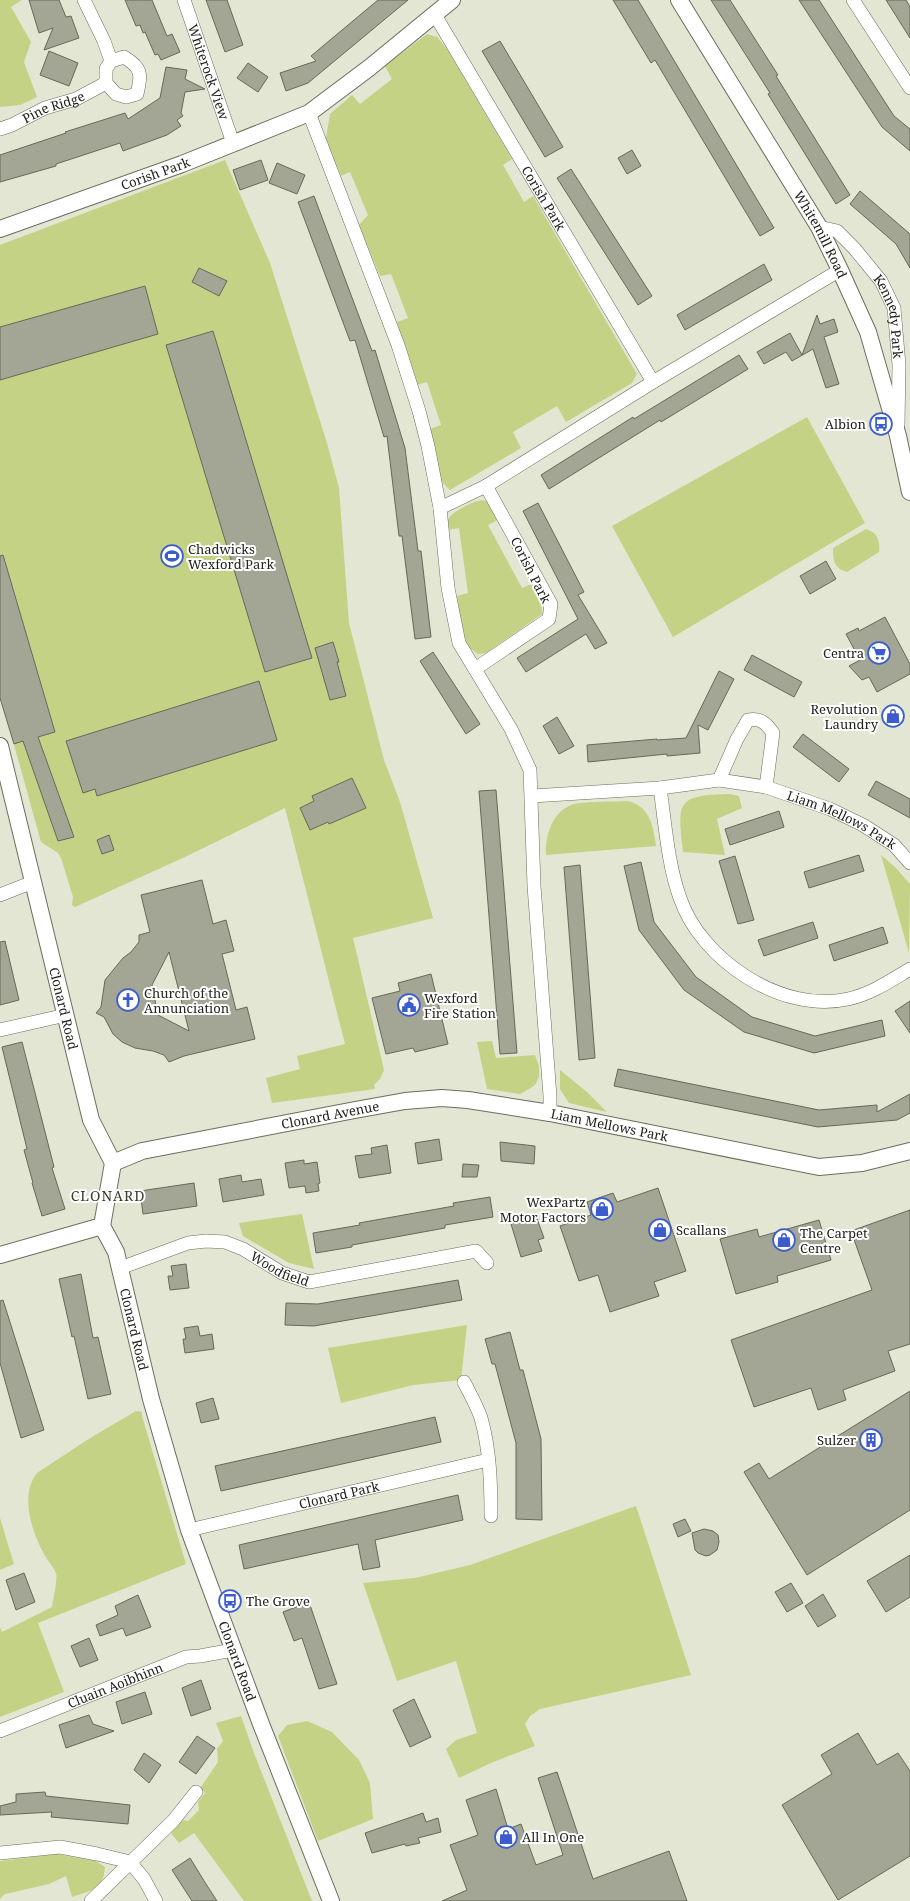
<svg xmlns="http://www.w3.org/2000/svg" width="910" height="1901" font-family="'Noto Serif',serif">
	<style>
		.green { fill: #c4d285 }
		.building { fill: #a3a694; stroke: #666959; fill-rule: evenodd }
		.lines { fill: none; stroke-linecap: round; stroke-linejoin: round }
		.minor-casing { stroke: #6a6e5d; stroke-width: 14 }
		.tertiary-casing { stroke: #6a6e5d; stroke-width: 18 }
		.minor { stroke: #fff; stroke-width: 13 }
		.tertiary { stroke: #fff; stroke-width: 16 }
		.labels { text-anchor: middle; stroke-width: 4; stroke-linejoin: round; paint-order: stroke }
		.street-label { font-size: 13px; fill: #20221b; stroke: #fff }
		.poi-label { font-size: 13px; fill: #20221b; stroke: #fff; text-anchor: start }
		.neighbourhood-label { font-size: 14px; letter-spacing: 1px; fill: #393c2d; stroke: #fff }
	</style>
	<rect width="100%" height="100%" fill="#e2e6d3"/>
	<path class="green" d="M0,0H22L11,7L31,42L24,62L37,97L20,105L0,107Z
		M427,34L437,37L447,49L512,159L503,165L524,202L533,196L637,374L632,383L566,422L557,406L513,432L521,448L450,490L441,481L430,429L441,425L427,382L417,385L397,322L408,318L391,274L380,276L359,225L368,215L350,172L341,176L326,138L330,114L352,95L360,104L392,79L385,66Z
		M225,160L270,263L327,443L339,488L349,623L384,760L400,802L433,918L353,938L384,1070L380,1079L374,1085L375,1089L272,1103L266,1078L300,1069L297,1056L345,1044L285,808L187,856L75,907L72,905L73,897L61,858L58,853L41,842L0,694V245Z
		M807,417L865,523L673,637L612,526Z
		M482,500L489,502L499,519L488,525L522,588L534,583L541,597L542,614L486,653L478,654L468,647L461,623L457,596L468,593L459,528L448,530C448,527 447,523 448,520C450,512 474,501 482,500Z
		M866,529C878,533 880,540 879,552L847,572C834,568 833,561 833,548Z
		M730,794L739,796L742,808L717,819L725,855L683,852C677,801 677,795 730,794Z
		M628,801C650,807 653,825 656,846L546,855C545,835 553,810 574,804C588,801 613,802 628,801Z
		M881,855L896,868L910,884L909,953Z
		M492,1041L496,1058L535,1055L539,1066V1077L535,1085L529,1089L520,1094L487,1089L477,1042Z
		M560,1070L587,1092L607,1112L569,1103L560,1089Z
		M302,1214L314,1269L289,1263L243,1236L239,1223Z
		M467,1325L461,1380L413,1385L341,1403L328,1348Z
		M136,1411L142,1412V1416L186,1564L38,1623L64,1692L0,1717V1627L2,1632L52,1607C53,1600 58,1579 56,1573C53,1566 46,1559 43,1552C31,1530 20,1494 37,1473L87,1440Z
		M636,1506L691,1675L540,1709L530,1716L525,1724L535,1746L493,1762L459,1778L446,1749L456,1740L477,1733L456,1661L397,1681L363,1583L415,1578L470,1565Z
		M0,1518L14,1564L0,1570Z
		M241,1716L254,1753L312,1901H244L194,1833L179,1843L171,1833L183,1820L188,1821L199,1810L198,1802L205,1793L201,1787L218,1762L217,1749L223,1741L216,1723Z
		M307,1721L332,1732L359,1760L370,1783L373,1819L318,1841L278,1736L287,1725Z
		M56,1854L96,1861L105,1867C103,1891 91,1890 72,1897L66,1876L49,1884L5,1894L0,1899V1861Z"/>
	<path class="building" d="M29,0H59L66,17L71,16L79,38L44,50L53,28L39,33Z
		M125,0H152L167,36L172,34L180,52L161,60L158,54L155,55L145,32L143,33L140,25L136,26Z
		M206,0H227L243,45L225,52Z
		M378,0H408L308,83L286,91L280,73L316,61L311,56Z
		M613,0H638L774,228L760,236L655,60L651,63Z
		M711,0H730L778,75L776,76L850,195L836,204L768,94L770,93Z
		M799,0H819L894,116L910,129V151L882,127Z
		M886,0H906L910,7V38Z
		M500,41L563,147L545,157L482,51Z
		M49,51L78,63L69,86L40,75Z
		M248,63L268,77L258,92L237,78Z
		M166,67L187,70L185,79L205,89L185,92L181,113L183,116L177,120L181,126L167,135L123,151L120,143L56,164V166L0,182V155L66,133L65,132L125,113L128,119L160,98Z
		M632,150L641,166L627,174L618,158Z
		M261,160L268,180L240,190L233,170Z
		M277,163L305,175L297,194L269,183Z
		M571,169L652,296L638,305L557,178Z
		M860,191L910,234V268L896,244L850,204Z
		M314,196L372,351L375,350L405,448L418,551H421L431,637L415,639L402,536H399L387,436L384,437L355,340L350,341L298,202Z
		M764,264L772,280L685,330L677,315Z
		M199,268L227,281L219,296L192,282Z
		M145,286L158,334L0,380V327Z
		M817,315L820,324L834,319L838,332L824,337L839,384L826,388L813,349L792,361L786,352L764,364L757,352L790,333L802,355Z
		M213,331L312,658L265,672L166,345Z
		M739,355L748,369L661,422L660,420L549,489L541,475L633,417L634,419Z
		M538,503L584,592L578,595L607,643L595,649L586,634L526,672L517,658L578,619L523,511Z
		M3,555L55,732L38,737L74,837L58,841L23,741L14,744L0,698V556Z
		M826,561L836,579L810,594L800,576Z
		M885,617L910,664V674L877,692L869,677L862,680L849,666L860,660L846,634L858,628L859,631Z
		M333,642L339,662H337L346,696L330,700L315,648Z
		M433,652L480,724L466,734L420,661Z
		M752,655L802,682L794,697L744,670Z
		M719,671L734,679L708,730L698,725L700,753L667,756V754L588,762L587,745L657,739V740L686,738Z
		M259,681L277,740L97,796L95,789L83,793L66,741Z
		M557,717L574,746L559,754L543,726Z
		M803,734L849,769L839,782L793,747Z
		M352,778L366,808L329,824L328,822L310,830L300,808L314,801L312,796Z
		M876,781L910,799V818L868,795Z
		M496,790L517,1053L500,1054L479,791Z
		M779,811L784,827L730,845L725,829Z
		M109,835L114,850L102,854L97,840Z
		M859,855L864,871L809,888L804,872Z
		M735,856L754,920L738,924L719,861Z
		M641,862L654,922L696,977L752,1017L815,1036L882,1020L885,1036L814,1053L744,1032L684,990L639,930L624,866Z
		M580,865L595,1058L579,1060L564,867Z
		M202,880L213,924L226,920L234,951L222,954L236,1010L247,1007L255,1039L184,1056L169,1062L164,1055L153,1051L135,1048L122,1042L113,1034L104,1017L96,1013L101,1007L105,980L123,958L131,952L139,942V935L150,932L141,895ZM169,952L189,1031L158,1015L152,985Z
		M813,922L818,938L764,956L758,940Z
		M883,927L888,943L834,961L829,945Z
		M5,941L19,1000L0,1005V942Z
		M431,974L448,1044L415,1052L413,1048L386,1054L372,998L400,991L398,983Z
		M910,1001V1033L895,1011Z
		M22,1042L54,1167L52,1168L65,1209L42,1216L32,1183H33L24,1150L27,1149L2,1047Z
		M618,1069L819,1110L877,1105V1112L910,1094V1113L897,1120L818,1127L614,1086Z
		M439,1139L442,1160L418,1164L415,1143Z
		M500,1142L535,1146L534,1164L501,1161Z
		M387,1145L391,1173L359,1178L355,1156L372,1154L371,1148Z
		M304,1160V1164L317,1162L320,1183L318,1184L319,1191L306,1193L305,1186L289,1188L285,1163Z
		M463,1164L479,1165L477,1177H462Z
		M241,1175L242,1182L261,1179L264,1195L223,1202L219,1179Z
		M194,1183L197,1206L143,1214L140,1191Z
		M658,1188L686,1271L654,1282L659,1296L610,1312L598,1275L579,1281L560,1226L591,1215L587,1202L613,1193L617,1202Z
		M490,1197L493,1217L445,1225V1228L352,1245V1247L316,1253L313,1233L360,1225L359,1223L454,1206L453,1203Z
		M910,1210V1344L888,1351L895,1371L843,1390L846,1400L818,1410L811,1388L754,1407L731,1340L872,1290L851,1231Z
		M536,1216L544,1238L538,1240L542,1251L521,1257L511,1224Z
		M819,1220L831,1260L777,1276L778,1282L736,1294L720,1239L757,1229L759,1237Z
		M186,1264L189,1288L170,1290L168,1276H173L171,1266Z
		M81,1274L93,1338L98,1337L111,1394L88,1399L74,1336L72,1337L59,1279Z
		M458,1280L462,1300L314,1326L285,1325L286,1303L318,1304Z
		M3,1300L44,1430L21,1438L0,1363V1301Z
		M198,1326L200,1336L212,1334L214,1349L185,1353L183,1339H186L184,1328Z
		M510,1332L520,1370H523L541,1439L542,1520L516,1519V1443L495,1364H492L485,1339Z
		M910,1391V1510L807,1575L744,1472L759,1463L769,1479Z
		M213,1398L219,1419L201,1423L196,1403Z
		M435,1417L441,1442L221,1491L215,1466Z
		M458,1495L463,1520L375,1540L380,1567L363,1570L358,1544L244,1569L239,1545Z
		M685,1519L691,1531L678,1537L673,1524Z
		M704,1529L713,1531L718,1535L719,1542L717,1550L710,1555L706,1556L698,1553L695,1550L692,1533Z
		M910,1555V1597L886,1612L867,1581Z
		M24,1573L35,1602L16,1610L6,1580Z
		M791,1583L803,1603L787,1612L775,1592Z
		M823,1594L836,1616L818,1627L805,1606Z
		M138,1595L151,1627L126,1636L123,1628L100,1636L96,1625L118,1615L115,1606Z
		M309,1602L337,1684L319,1689L302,1638L294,1641L283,1612Z
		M89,1638L98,1660L80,1667L71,1646Z
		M201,1680L211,1709L191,1716L182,1688Z
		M145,1692L152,1714L122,1724L116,1702Z
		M414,1699L431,1737L410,1747L393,1710Z
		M89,1715L93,1724L114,1731L66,1748L59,1725Z
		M858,1733L877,1765L898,1753L910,1771V1856L838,1900L782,1805L832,1774L821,1755Z
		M197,1736L215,1748L196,1774L179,1762Z
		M144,1753L161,1765L149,1783L134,1770Z
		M557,1772L593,1879L669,1851L687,1901H442L467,1890L450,1845L478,1835L466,1800L496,1789L508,1829L521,1824L536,1865L563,1855L538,1778Z
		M45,1792L46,1796L130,1805L128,1824L51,1817L52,1812L0,1815V1806L16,1802V1794Z
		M423,1813L426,1822L438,1818L441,1832L418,1838L420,1843L406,1846L405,1844L372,1853L365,1833Z
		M190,1858L206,1884L217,1901H192L172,1870Z"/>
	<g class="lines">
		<g class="minor-casing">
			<g id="minor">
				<path d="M84,0L104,41L111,61"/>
				<path id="s1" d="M184,0L233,143"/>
				<path d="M853,0L910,88"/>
				<path id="s2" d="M435,15L653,382"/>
				<path d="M124,57C142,68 142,74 137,94L126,97L116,94L106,83V69L111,61Z"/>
				<path d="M309,113L398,345L419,411L428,446L440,508L448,588L459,643L511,729L530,770L534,886L550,1096V1113"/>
				<path id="s3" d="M0,129L12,125L45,108L76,99L106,83"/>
				<path id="s4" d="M819,227L837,231L854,248L881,281L894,308L899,365L898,425"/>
				<path d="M440,508L486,486L653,382L840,270"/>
				<path d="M475,669L549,619L551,604L486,486"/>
				<path d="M719,780L737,739L748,720C761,718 766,723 773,733L766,787"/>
				<path d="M660,788C665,823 668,865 680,898C701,960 782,1014 848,999C871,994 890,981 910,969"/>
				<path id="s5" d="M532,796L660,788L719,780L766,787L830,809L863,825L894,845L910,863"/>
				<path d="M0,895L33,882"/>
				<path d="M0,1030L66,1015"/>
				<path id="s6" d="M120,1268L188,1243L206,1241L225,1242L243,1249L282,1273L309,1282L476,1251L487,1263"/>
				<path d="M464,1382C470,1394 477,1406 481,1418C490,1450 491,1484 491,1516"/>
				<path id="s7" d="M189,1530L488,1460"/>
				<path id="s8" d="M0,1731L186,1657L200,1656L233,1650"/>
				<path d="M0,1853L60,1847L97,1854L130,1862L144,1879L156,1901"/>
				<path d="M91,1901L173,1821L196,1792"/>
			</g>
		</g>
		<g class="tertiary-casing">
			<g id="tertiary">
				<path id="s9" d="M679,0L819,227L840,270L868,332L898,436L910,492"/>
				<path id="s10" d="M0,229L182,164L309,113L369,68L452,0"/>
				<path id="s11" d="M0,746L91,1120L113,1163L102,1226L116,1252L151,1399L189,1530L261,1724L331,1901"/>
				<path id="s12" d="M113,1163L142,1151L355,1110L405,1101L442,1098L468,1100L550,1113L819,1167L862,1163L910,1151"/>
				<path d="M0,1255L102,1226"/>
			</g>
		</g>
		<use href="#minor" class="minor"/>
		<use href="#tertiary" class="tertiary"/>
	</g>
	<defs>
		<g id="bus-ring" transform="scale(1.15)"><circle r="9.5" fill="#fff" stroke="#3a5cce" stroke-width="1.5"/><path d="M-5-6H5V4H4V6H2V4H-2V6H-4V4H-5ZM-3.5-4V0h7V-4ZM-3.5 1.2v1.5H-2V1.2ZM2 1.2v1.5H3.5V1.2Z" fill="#3a5cce"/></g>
		<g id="stadium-ring" transform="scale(1.15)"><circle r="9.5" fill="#fff" stroke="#3a5cce" stroke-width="1.5"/><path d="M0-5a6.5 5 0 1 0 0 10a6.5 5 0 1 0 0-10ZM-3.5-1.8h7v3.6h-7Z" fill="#3a5cce"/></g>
		<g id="supermarket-ring" transform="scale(1.15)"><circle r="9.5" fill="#fff" stroke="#3a5cce" stroke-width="1.5"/><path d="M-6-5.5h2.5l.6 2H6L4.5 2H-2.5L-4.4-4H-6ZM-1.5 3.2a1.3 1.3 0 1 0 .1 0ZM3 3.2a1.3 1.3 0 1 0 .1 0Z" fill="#3a5cce"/></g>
		<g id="shop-ring" transform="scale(1.15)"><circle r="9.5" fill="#fff" stroke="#3a5cce" stroke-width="1.5"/><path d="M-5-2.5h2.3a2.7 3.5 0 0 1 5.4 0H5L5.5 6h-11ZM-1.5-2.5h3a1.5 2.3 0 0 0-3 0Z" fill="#3a5cce"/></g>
		<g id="church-ring" transform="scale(1.15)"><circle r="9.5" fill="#fff" stroke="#3a5cce" stroke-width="1.5"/><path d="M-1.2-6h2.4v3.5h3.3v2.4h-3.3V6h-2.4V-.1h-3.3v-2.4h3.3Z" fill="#3a5cce"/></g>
		<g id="civic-ring" transform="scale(1.15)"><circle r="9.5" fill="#fff" stroke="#3a5cce" stroke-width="1.5"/><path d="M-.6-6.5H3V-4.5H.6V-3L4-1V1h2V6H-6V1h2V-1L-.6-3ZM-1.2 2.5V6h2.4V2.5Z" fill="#3a5cce"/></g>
		<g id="building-ring" transform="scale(1.15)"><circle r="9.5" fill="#fff" stroke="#3a5cce" stroke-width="1.5"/><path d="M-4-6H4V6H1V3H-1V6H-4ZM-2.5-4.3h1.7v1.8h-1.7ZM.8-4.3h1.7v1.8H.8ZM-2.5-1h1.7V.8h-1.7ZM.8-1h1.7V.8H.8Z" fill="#3a5cce"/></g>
	</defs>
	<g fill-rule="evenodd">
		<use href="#bus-ring" x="881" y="424"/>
		<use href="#stadium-ring" x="172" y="556"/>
		<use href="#supermarket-ring" x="879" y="653"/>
		<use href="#shop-ring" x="893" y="716"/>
		<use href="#church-ring" x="128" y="1000"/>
		<use href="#civic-ring" x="409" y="1005"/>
		<use href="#shop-ring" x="602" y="1209"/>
		<use href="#shop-ring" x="660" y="1230"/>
		<use href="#shop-ring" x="784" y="1240"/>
		<use href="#building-ring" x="871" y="1440"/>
		<use href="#bus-ring" x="230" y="1601"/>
		<use href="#shop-ring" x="506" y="1837"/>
	</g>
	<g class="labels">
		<g class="street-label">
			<text dy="5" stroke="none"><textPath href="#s1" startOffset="76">Whiterock View</textPath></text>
			<text dy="5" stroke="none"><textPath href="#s3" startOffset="58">Pine Ridge</textPath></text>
			<text dy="5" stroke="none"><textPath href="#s10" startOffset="165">Corish Park</textPath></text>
			<text dy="5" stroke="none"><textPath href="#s2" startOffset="213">Corish Park</textPath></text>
			<text dy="5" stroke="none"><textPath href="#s9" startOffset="274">Whitemill Road</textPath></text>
			<text dy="5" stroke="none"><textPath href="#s4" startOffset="122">Kennedy Park</textPath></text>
			<text transform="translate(531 570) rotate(63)" y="5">Corish Park</text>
			<text dy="5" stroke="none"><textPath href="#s5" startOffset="318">Liam Mellows Park</textPath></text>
			<text dy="5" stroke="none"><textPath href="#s11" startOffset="270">Clonard Road</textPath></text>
			<text dy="5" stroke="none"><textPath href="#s12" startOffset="223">Clonard Avenue</textPath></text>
			<text dy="5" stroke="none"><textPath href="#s12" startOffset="506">Liam Mellows Park</textPath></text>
			<text dy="5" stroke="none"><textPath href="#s6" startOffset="171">Woodfield</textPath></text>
			<text dy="5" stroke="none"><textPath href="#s11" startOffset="606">Clonard Road</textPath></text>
			<text dy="5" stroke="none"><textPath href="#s7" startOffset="154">Clonard Park</textPath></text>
			<text dy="5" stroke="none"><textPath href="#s11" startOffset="954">Clonard Road</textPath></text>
			<text dy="5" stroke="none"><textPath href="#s8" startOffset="124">Cluain Aoibhinn</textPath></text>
		</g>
		<g class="poi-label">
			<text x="866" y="429" text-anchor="end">Albion</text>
			<text x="188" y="554">Chadwicks<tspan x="188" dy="15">Wexford Park</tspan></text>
			<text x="864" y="658" text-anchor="end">Centra</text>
			<text x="878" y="714" text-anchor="end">Revolution<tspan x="878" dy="15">Laundry</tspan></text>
			<text x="144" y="998">Church of the<tspan x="144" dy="15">Annunciation</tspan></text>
			<text x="424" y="1003">Wexford<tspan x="424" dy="15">Fire Station</tspan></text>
			<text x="586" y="1207" text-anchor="end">WexPartz<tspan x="586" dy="15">Motor Factors</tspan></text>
			<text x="676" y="1235">Scallans</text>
			<text x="800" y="1238">The Carpet<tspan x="800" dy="15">Centre</tspan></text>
			<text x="856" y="1445" text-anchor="end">Sulzer</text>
			<text x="246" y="1606">The Grove</text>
			<text x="522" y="1842">All In One</text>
		</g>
		<g class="neighbourhood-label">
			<text x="108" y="1201">CLONARD</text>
		</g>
	</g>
</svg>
